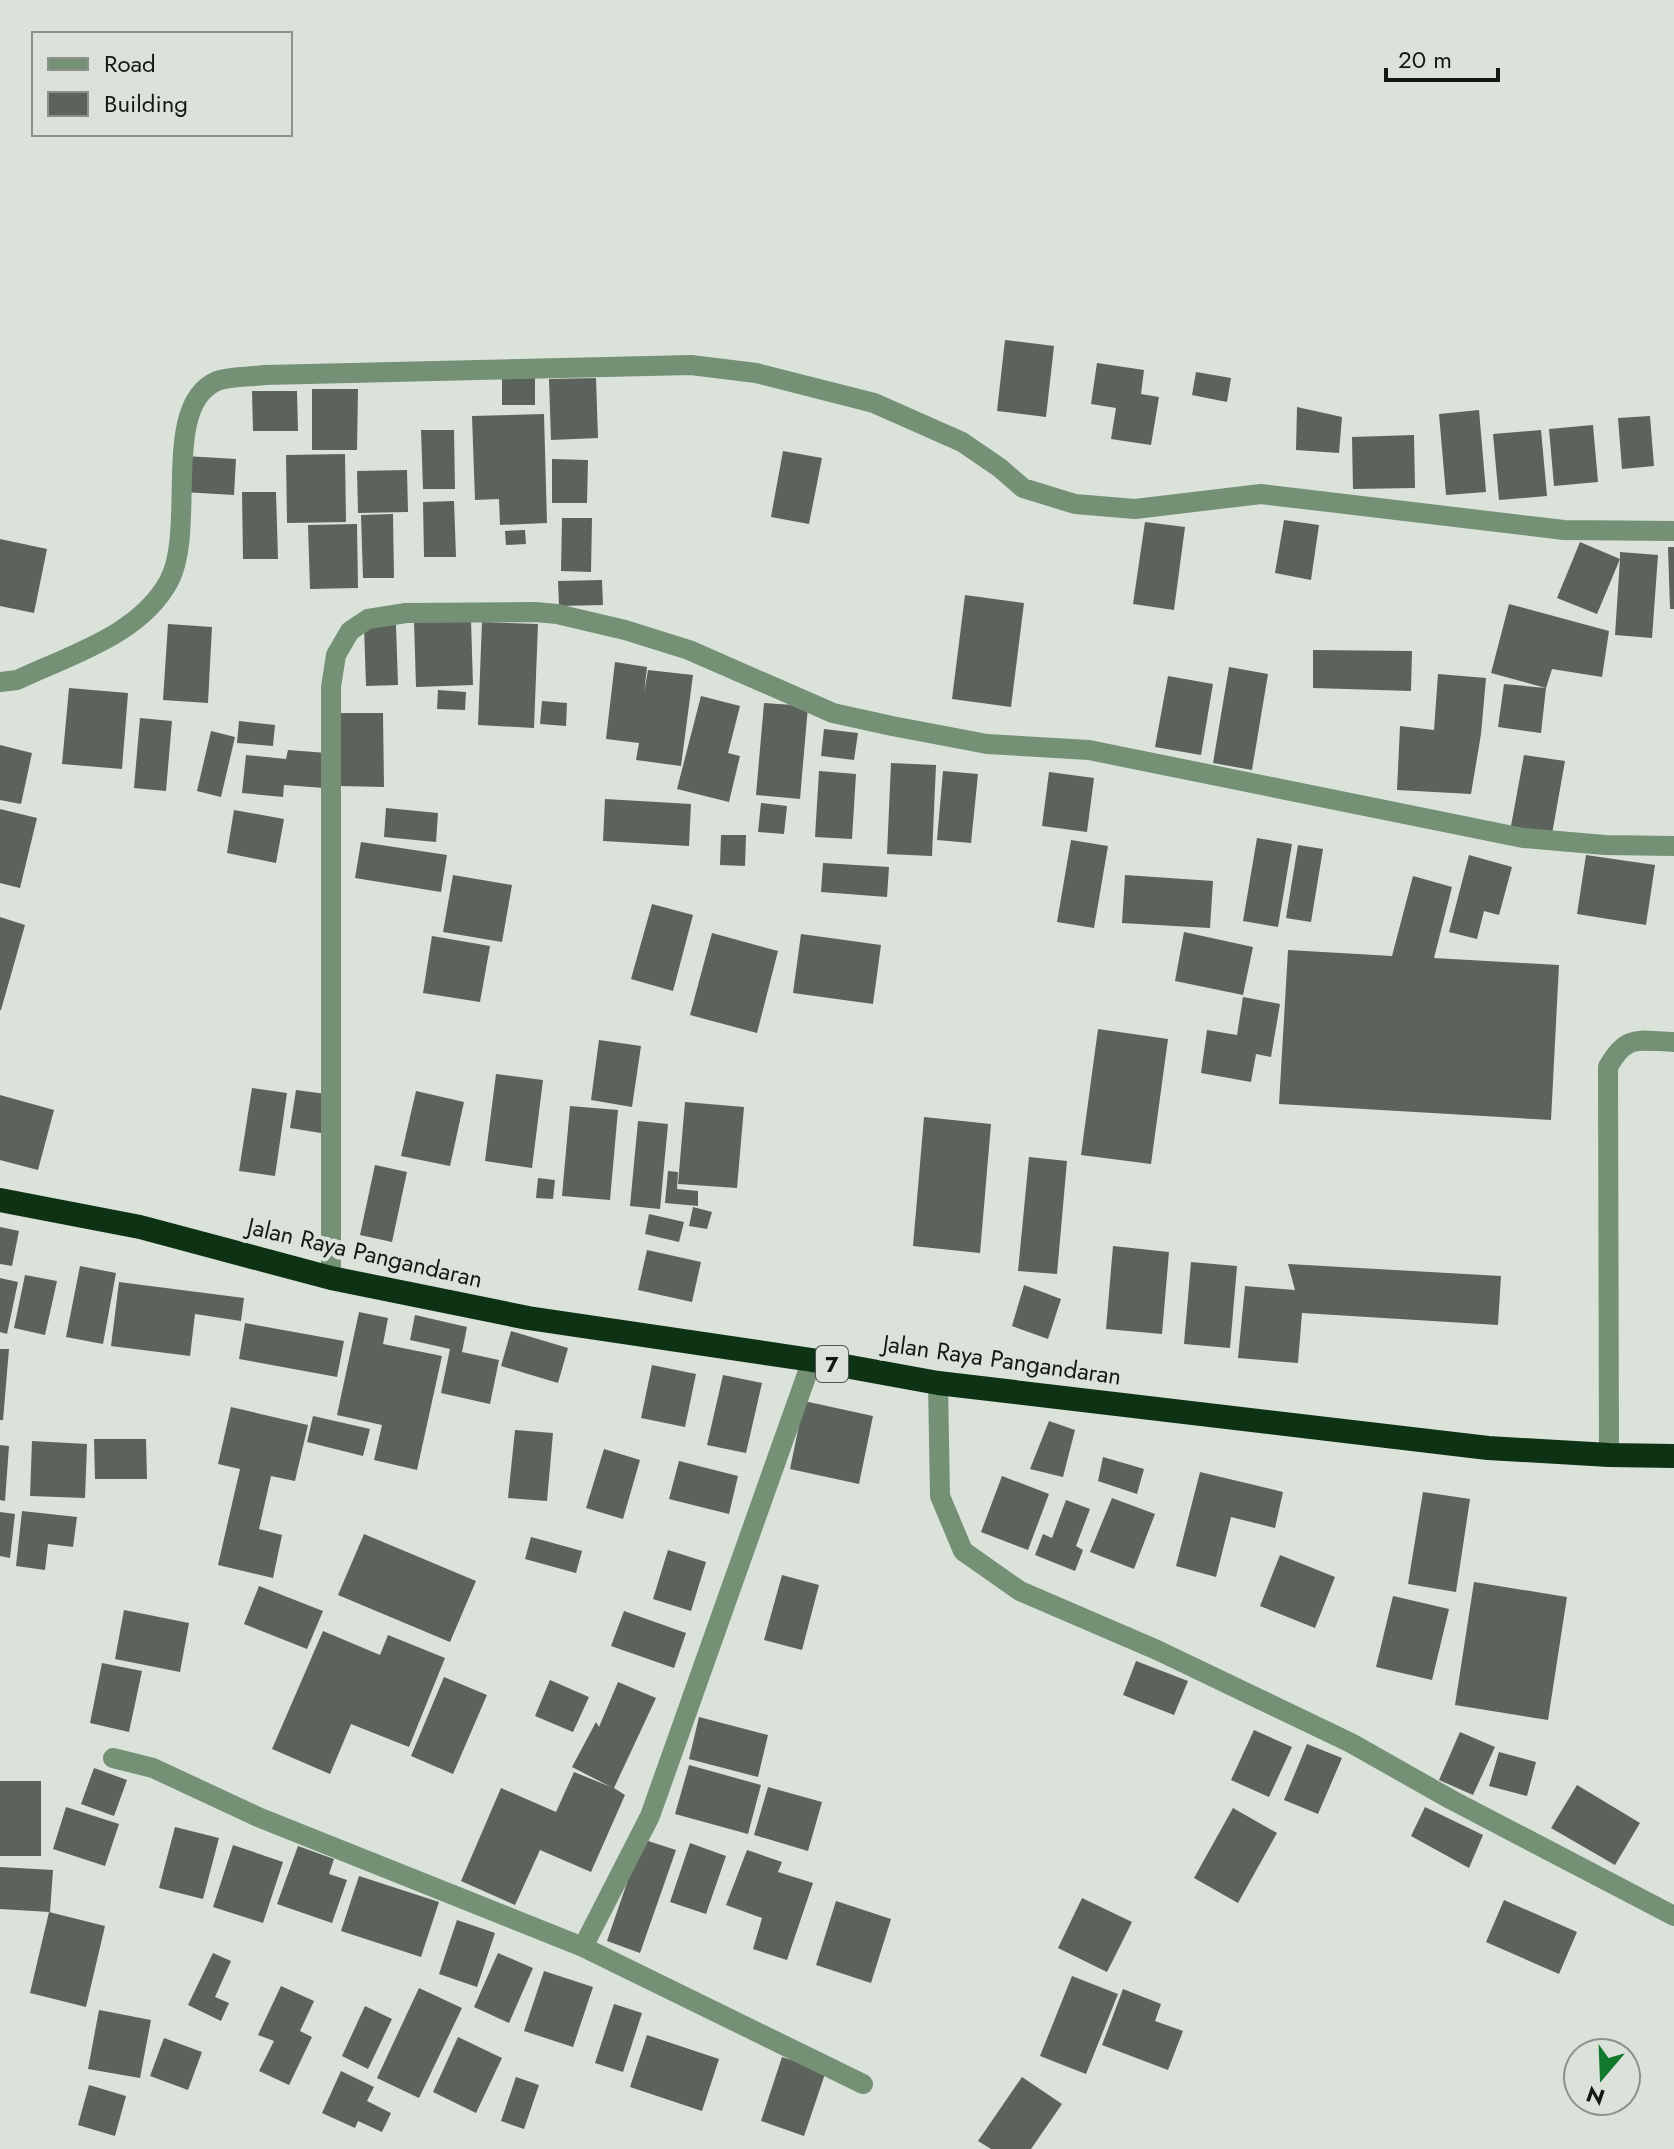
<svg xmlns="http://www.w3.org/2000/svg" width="1674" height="2149" font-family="Jost,sans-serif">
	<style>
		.building { fill: #5c635c }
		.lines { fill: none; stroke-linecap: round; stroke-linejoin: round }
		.minor { stroke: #749176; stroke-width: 20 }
		.highway { stroke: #0d3314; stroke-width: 24 }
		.labels { text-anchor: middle; stroke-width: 8; stroke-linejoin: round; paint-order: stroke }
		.shield { fill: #dae2da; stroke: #515551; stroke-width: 2 }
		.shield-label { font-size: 22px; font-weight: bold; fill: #161816 }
		.street-label { font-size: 24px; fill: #161816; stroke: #dae2da }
	</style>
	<rect width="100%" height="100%" fill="#dae2da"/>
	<path class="building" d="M1005,340L1054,346L1046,417L997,411Z
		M1097,363L1144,370L1141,394L1159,397L1151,445L1111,439L1116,408L1091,404Z
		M1196,372L1231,378L1227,402L1192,395Z
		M502,377L535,378V405H502Z
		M596,378L598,438L551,440L549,379Z
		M312,389H358L357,450H312Z
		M252,391H297L298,431H253Z
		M1297,407L1342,417L1339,453L1296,450Z
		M1479,410L1486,492L1446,495L1439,414Z
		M544,414L547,523L500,525L499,499L475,500L472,416Z
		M1650,416L1654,466L1622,469L1618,418Z
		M1593,425L1598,482L1554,486L1549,429Z
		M421,430H454L455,489H423Z
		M1541,430L1547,496L1499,500L1493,434Z
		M1414,435L1415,488L1353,489L1352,437Z
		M783,451L822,458L809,524L771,517Z
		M345,454L346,522L287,523L286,455Z
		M185,456L236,459L234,495L183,492Z
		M552,459L588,460L587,503H552Z
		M407,470L408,512L358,513L357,471Z
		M242,492H276L278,559H243Z
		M454,501L456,557H424L423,502Z
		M393,514L394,578H363L361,515Z
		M562,518H592L591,572L561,571Z
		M1284,520L1319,525L1311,580L1275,573Z
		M1145,522L1185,527L1174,610L1133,604Z
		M357,524L358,588L310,589L308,525Z
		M525,530L526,544L506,545L505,531Z
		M0,539L47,549L34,613L0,606Z
		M1580,542L1620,559V552L1658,555L1652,638L1615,635L1620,559L1597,614L1557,598Z
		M1668,547H1674V609H1670Z
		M602,580L603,605L559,606L558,581Z
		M965,595L1024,603L1011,707L952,699Z
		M1509,604L1609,631L1602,677L1552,669L1546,688L1491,673Z
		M471,620L473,685L416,687L414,621Z
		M482,622L538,624L534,728L478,725Z
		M168,624L212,627L208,703L163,700Z
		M396,625L398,685L366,686L364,626Z
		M1313,650L1412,651L1411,691L1313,688Z
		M615,662L647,667L644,693L648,670L693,675L681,766L636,760L639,743L606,739Z
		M1229,667L1268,674L1252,770L1213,763Z
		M1438,674L1486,678L1481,734L1471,794L1397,790L1400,726L1434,730Z
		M1168,676L1213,684L1201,755L1155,747Z
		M1504,684L1546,688L1541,733L1498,727Z
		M69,688L128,693L122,769L62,764Z
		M438,690L466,692L465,710L437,709Z
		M701,696L740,706L728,753L740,756L729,802L677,789Z
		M542,701L567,703L566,726L540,724Z
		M764,703L808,706L800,799L756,795Z
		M341,713H383L384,787L340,786Z
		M140,718L172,721L166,791L134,788Z
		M239,721L275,725L273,746L237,743Z
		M824,729L858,733L854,760L821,756Z
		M211,731L235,737L221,797L197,791Z
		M0,745L32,753L21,804L0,800Z
		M288,750L327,753L324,788L284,785L283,797L242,793L246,755L286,759Z
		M1524,755L1565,761L1552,834L1511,826Z
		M891,763L936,765L932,856L887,854Z
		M819,771L856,774L852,839L815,837Z
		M943,771L978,774L971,843L937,840Z
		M1049,772L1094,778L1087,832L1042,826Z
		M605,799L691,804L689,846L603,841Z
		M761,803L787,806L784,834L758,832Z
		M386,808L438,813L436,842L384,837Z
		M0,809L37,818L20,888L0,883Z
		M234,810L284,819L276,863L227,853Z
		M721,835H746L745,866L720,865Z
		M1257,838L1292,844L1278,927L1243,921Z
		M1071,840L1108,846L1094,928L1057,922Z
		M361,842L447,855L441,892L355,878Z
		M1298,845L1323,849L1311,922L1286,918Z
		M1469,855L1512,867L1499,915L1484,911L1477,939L1449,932Z
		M1586,855L1655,865L1646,925L1577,914Z
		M823,863L889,867L887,897L821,892Z
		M453,875L512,885L502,942L443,932Z
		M1125,875L1213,881L1210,928L1122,923Z
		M1413,876L1452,887L1434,958L1559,965L1551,1120L1279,1104L1288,950L1392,956Z
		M652,904L693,915L673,991L631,979Z
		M0,917L25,925L1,1010H0Z
		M1184,932L1253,947L1243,995L1175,981Z
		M712,933L778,951L757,1033L690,1015Z
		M801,934L881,945L873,1004L793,993Z
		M432,936L490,946L480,1002L423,993Z
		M1243,997L1280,1004L1271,1057L1256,1054L1251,1082L1201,1073L1207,1030L1237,1035Z
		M1098,1029L1168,1039L1151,1164L1081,1155Z
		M599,1040L641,1046L632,1107L591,1100Z
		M496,1074L543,1080L532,1168L485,1161Z
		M252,1088L287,1093L275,1176L239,1171Z
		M296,1090L326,1094L321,1133L290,1128Z
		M416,1091L464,1102L450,1166L401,1156Z
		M0,1095L54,1110L38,1170L0,1160Z
		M685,1102L744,1107L737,1188L678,1184Z
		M570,1106L618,1110L610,1200L562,1196Z
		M924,1117L991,1124L980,1253L913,1246Z
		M638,1121L668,1124L660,1209L630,1206Z
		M1029,1157L1067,1161L1057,1274L1018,1271Z
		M375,1165L407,1172L392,1242L360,1235Z
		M668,1171L678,1172L677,1189L698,1191V1206L665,1203Z
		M538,1178L555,1180L553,1199L536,1198Z
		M693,1207L712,1212L707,1229L689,1226Z
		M649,1214L684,1222L679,1242L645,1234Z
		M0,1227L19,1231L12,1266L0,1264Z
		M1113,1246L1169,1252L1162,1334L1106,1329Z
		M647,1250L701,1262L692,1302L638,1290Z
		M1191,1262L1237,1266L1230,1348L1184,1344Z
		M1288,1264L1501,1276L1498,1325L1302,1313L1298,1363L1238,1358L1245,1286L1295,1290Z
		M80,1266L116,1273L103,1344L66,1337Z
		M25,1275L57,1281L45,1335L14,1328Z
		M0,1278L18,1282L7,1334L0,1332Z
		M119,1282L244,1298L241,1321L195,1314L190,1356L111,1346Z
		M1024,1285L1061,1299L1048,1339L1012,1326Z
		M359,1312L388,1318L383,1344L442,1356L417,1470L374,1460L382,1425L337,1415Z
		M415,1315L467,1327L462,1352L499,1360L490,1404L441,1393L450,1349L410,1340Z
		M245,1323L344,1341L337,1377L239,1359Z
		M511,1331L568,1348L558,1383L501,1366Z
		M0,1349H9L3,1420H0Z
		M652,1365L696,1374L685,1427L641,1418Z
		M723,1375L762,1383L746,1453L707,1445Z
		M804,1401L873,1416L859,1484L790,1469Z
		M231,1407L308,1425L295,1481L271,1476L259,1529L282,1535L273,1578L218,1565L240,1469L218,1464Z
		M313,1416L370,1429L363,1456L307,1442Z
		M1049,1421L1075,1430L1063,1477L1030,1469Z
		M515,1430L553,1433L547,1501L508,1498Z
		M94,1439H146L147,1479H95Z
		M32,1441L87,1444L85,1498L30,1496Z
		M0,1445L9,1446L5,1501L0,1500Z
		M604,1449L640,1460L623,1519L586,1508Z
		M1103,1457L1144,1469L1137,1494L1098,1481Z
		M679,1461L738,1476L729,1514L669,1499Z
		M1200,1472L1283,1492L1275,1528L1231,1517L1216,1577L1176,1566Z
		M1002,1476L1049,1494L1028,1550L981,1532Z
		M1423,1492L1470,1499L1456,1592L1408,1584Z
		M1112,1498L1155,1514L1134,1569L1090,1552Z
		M1066,1500L1090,1509L1076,1546L1083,1550L1075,1571L1035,1555L1043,1534L1052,1538Z
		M22,1511L77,1517L73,1547L48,1544L45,1570L16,1566Z
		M0,1512L15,1514L10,1558L0,1556Z
		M364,1534L476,1581L450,1642L338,1595Z
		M531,1537L582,1551L576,1573L525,1559Z
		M668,1550L706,1562L691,1611L653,1599Z
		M1280,1555L1335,1577L1315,1628L1260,1606Z
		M782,1575L819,1585L802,1650L764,1640Z
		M1474,1582L1567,1597L1548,1720L1455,1705Z
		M259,1586L323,1611L307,1649L244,1624Z
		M1393,1596L1449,1609L1432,1680L1376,1667Z
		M124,1610L189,1623L180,1672L115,1659Z
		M624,1611L686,1633L674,1668L611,1646Z
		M323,1631L380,1655L388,1635L445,1658L409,1747L351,1724L330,1774L272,1749Z
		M1136,1661L1188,1681L1174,1715L1123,1695Z
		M102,1663L142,1671L129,1732L90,1723Z
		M444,1677L487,1695L453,1774L411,1756Z
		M550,1680L589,1697L573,1732L535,1716Z
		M618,1682L656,1698L614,1788L625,1795L591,1872L540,1850L515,1905L461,1881L501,1788L556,1812L574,1772L611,1787L572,1767L596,1722L599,1727Z
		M699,1717L768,1735L758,1777L689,1759Z
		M1254,1730L1292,1747L1269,1797L1231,1780Z
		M1460,1732L1495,1747L1473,1795L1439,1780Z
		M1307,1744L1342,1758L1318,1814L1284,1800Z
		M1499,1752L1536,1762L1527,1796L1489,1786Z
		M689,1765L761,1785L748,1834L675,1814Z
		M94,1768L127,1780L114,1816L81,1804Z
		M0,1781H41V1856H0Z
		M1577,1785L1640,1823L1615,1865L1551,1828Z
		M768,1787L822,1802L808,1851L754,1835Z
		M66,1807L119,1824L105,1866L53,1849Z
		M1425,1807L1483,1835L1469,1868L1411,1836Z
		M1233,1808L1277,1833L1238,1903L1194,1878Z
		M175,1827L219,1838L203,1899L159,1888Z
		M642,1839L676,1850L640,1953L607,1941Z
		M690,1843L726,1856L706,1914L670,1902Z
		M233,1845L283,1862L263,1923L213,1907Z
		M298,1846L334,1859L329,1874L347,1880L332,1923L277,1904Z
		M747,1850L782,1862L778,1872L813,1883L787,1960L753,1949L762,1918L726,1905Z
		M0,1867L53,1870L50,1912L0,1909Z
		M359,1876L439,1902L421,1957L341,1931Z
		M1082,1898L1132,1922L1107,1972L1058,1948Z
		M1504,1900L1577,1932L1559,1974L1486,1942Z
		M836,1901L891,1919L871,1983L816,1965Z
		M49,1912L105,1926L86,2007L30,1993Z
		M457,1920L495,1933L477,1987L439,1974Z
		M213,1953L231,1961L215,1997L229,2003L221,2021L188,2005Z
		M498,1953L533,1968L509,2023L474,2007Z
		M544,1971L593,1987L573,2047L524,2031Z
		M1072,1976L1118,1994L1086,2074L1040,2056Z
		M281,1986L314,2001L300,2031L312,2037L289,2085L259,2071L274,2041L258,2035Z
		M419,1988L462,2008L419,2098L377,2078Z
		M1123,1989L1161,2004L1155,2021L1183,2031L1168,2070L1102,2045Z
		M614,2004L642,2013L623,2072L595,2063Z
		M365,2006L392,2019L368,2069L342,2056Z
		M99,2010L151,2020L140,2078L88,2069Z
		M647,2035L719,2059L702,2111L630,2087Z
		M458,2037L502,2058L476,2113L433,2092Z
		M164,2038L202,2052L188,2090L150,2076Z
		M782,2057L826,2071L804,2136L761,2121Z
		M341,2071L374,2087L367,2101L391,2113L382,2132L358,2121L355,2128L322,2113Z
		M516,2077L539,2085L524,2129L501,2121Z
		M1022,2077L1062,2104L1031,2149H991L978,2141Z
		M89,2085L126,2096L115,2136L78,2125Z"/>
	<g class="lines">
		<path class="minor" d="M0,682L17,680C70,655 140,635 169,581C197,529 160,405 217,381C230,376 251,377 265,375L691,365L756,373L874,403L962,442L1000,468L1023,488L1075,504L1135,509L1261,494L1564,530L1674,531
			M331,1278V687L336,655L350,631L368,619L406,613L535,612L557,614L625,630L689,650L833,713L892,726L987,744L1089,750L1523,838L1605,845L1674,846
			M938,1383L940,1496L963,1551L1020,1591L1157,1650L1351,1743L1450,1799L1674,1916
			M1609,1455L1608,1067C1627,1033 1640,1041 1674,1042
			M113,1758L153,1768L258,1817L583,1947L863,2084
			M583,1947L650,1816L812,1360"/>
		<path class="highway" d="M0,1200L140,1227L331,1278L528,1318L812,1360L938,1383L1488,1448L1609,1455L1674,1456"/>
	</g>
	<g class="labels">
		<rect class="shield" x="816" y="1346" width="32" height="36" rx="6"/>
		<g class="shield-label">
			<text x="832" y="1372">7</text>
		</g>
		<g class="street-label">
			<text transform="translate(365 1253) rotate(13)" y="8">Jalan Raya Pangandaran</text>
			<text transform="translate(1002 1360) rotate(8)" y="8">Jalan Raya Pangandaran</text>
		</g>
	</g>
	<rect x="32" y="32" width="260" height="104" fill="#dae2da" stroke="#8c918c" stroke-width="2"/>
	<rect x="48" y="58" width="40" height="12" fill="#749176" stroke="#8c918c" stroke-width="2"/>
	<text x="104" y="72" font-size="24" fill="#161816">Road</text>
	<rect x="48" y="92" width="40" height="24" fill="#5c635c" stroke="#8c918c" stroke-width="2"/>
	<text x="104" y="112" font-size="24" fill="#161816">Building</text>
	<g transform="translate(1602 2077) rotate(199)"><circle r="38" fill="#dae2da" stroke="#8c918c" stroke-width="2"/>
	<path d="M0-6L14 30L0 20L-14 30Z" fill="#11792c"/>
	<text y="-12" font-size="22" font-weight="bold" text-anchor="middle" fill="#161816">N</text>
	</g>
	<path d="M1386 68v12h112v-12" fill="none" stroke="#161816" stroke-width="4"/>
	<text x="1398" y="68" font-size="24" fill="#161816" stroke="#dae2da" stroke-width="6" paint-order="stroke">20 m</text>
</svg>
